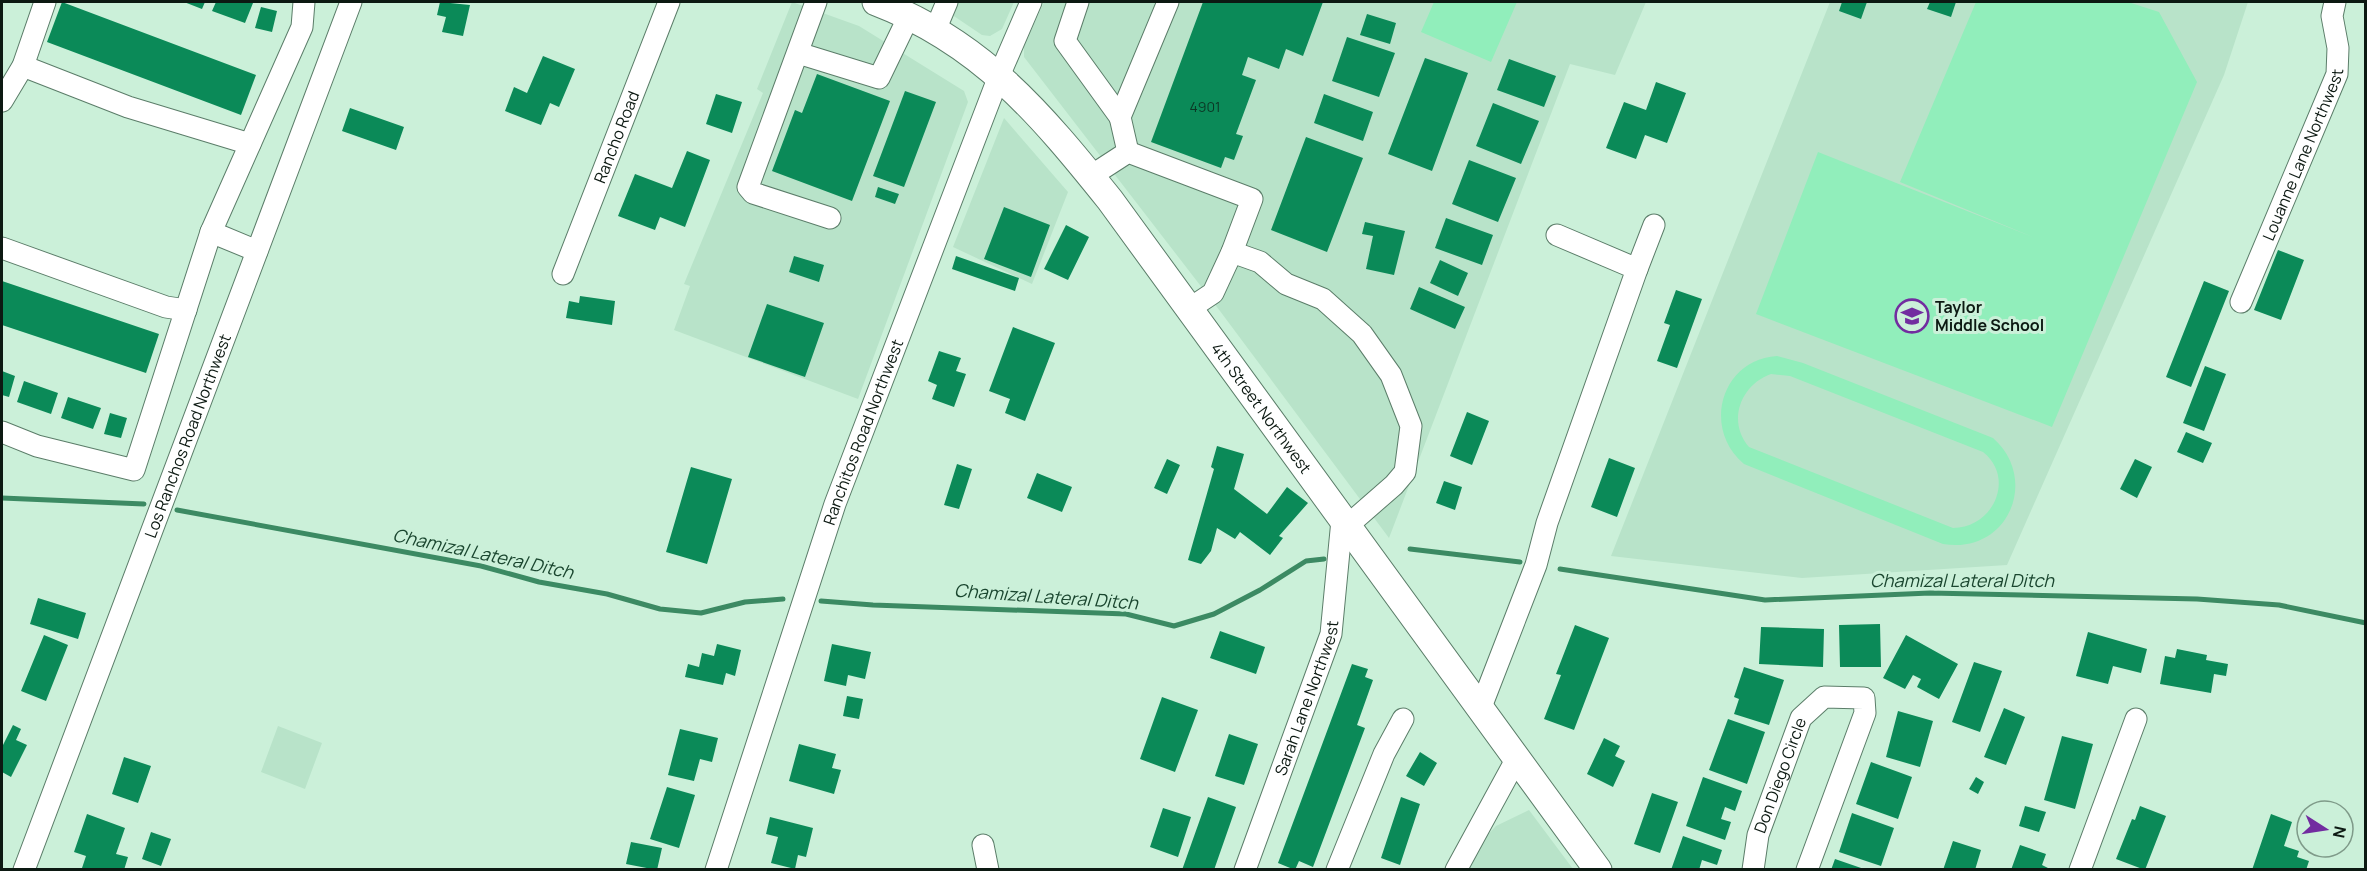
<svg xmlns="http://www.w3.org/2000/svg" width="2367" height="871" font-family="Manrope,sans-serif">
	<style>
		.built { fill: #b8e3c9 }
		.green { fill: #91eebb; fill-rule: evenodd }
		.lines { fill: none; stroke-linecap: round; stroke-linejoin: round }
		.stream { stroke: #3c8a63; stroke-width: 5 }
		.building { fill: #0b8a58 }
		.minor-casing { stroke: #5b7d69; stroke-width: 23 }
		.major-casing { stroke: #5b7d69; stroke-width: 29 }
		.minor { stroke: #fff; stroke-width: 21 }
		.major { stroke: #fff; stroke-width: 27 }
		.labels { text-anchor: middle; stroke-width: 6; stroke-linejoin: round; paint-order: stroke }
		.number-label { font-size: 14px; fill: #0c3524 }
		.street-label { font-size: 16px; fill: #0c1912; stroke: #cbf0d9 }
		.poi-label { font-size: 16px; font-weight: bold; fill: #0c1912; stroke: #cbf0d9; text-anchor: start }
		.water-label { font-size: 18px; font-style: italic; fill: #1a462f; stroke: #cbf0d9 }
	</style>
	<rect width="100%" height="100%" fill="#cbf0d9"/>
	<path class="built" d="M792,2L859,26L964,91L968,102L858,399L674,330L690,286L684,284L763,93L757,89Z
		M933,2H1014L1002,29L990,36L982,35Z
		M1044,2H1646L1615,75L1570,64L1389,538L1220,311L1024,57V46Z
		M1830,2H2248L2224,75L2007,565L1802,578L1611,556Z
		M1004,118L1068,192L1032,284L953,247Z
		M278,726L322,743L305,789L261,772Z
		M1529,810L1573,869L1468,870L1481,842L1496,826Z"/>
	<path class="green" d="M1434,2H1517L1491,62L1421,32Z
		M1976,2H2128L2159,12L2197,82L2052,427L1756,314L1818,152L2035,238L1900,182Z
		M1777,356L1803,363L1993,438C2040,479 2008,555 1943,544L1744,464C1701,428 1722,359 1777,356ZM1771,374L1790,376L1983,452C2016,478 1993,528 1953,528L1749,447C1727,422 1740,385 1771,374Z"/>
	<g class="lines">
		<path class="stream" d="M2,498L144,504
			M177,510L481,566L539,582L607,594L660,609L701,613L745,602L783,599
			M1410,549L1520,562
			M1560,569L1765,600L1930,593L2197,599L2279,605L2366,623
			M821,601L873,605L1126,614L1174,626L1214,614L1260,590L1306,561L1324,559"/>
	</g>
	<path class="building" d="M62,2L256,75L241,115L47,42Z
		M184,2H205L202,9Z
		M216,2H249L253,3L245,23L212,11Z
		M440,2L470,5L463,36L442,32L446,17L437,15Z
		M1203,2H1323L1303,56L1286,49L1279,69L1248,57L1242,75L1256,80L1236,134L1243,136L1234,160L1225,157L1221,168L1151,142Z
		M1842,2H1867L1861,19L1839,11Z
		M1930,2H1956L1951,17L1927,9Z
		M261,7L277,11L272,32L255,28Z
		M1367,14L1396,23L1390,44L1360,35Z
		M1347,37L1395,53L1379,97L1332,81Z
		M543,56L575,69L559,107L550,103L541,125L505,111L514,87L527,93Z
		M1425,58L1468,73L1432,171L1388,154Z
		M1509,59L1556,76L1544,107L1497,90Z
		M817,74L890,101L852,201L772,171L795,110L802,113Z
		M1656,82L1686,93L1667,143L1645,135L1636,159L1606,148L1624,102L1646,110Z
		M905,91L936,102L904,187L873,176Z
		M716,94L742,102L732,133L706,124Z
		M1324,94L1373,112L1363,141L1314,123Z
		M1493,103L1539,121L1521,164L1476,146Z
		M350,108L404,127L396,150L342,131Z
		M1306,137L1363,158L1327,252L1271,230Z
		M687,151L710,160L685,227L660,217L655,230L618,216L635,174L672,188Z
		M1469,160L1516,178L1498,222L1452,204Z
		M878,187L899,194L895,204L875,197Z
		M1004,207L1050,225L1031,277L984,259Z
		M1446,218L1493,235L1482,265L1435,248Z
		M1365,222L1405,231L1394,275L1366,269L1373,236L1362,234Z
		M1066,225L1089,237L1068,280L1044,269Z
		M2278,250L2304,260L2281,320L2254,310Z
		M794,256L824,265L819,282L789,272Z
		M956,256L1019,278L1015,291L952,269Z
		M1440,260L1468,273L1458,296L1430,283Z
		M2,281L159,334L146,373L2,325Z
		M2204,281L2229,291L2191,387L2166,377Z
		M1419,287L1465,307L1455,329L1410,309Z
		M1676,290L1702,299L1677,368L1657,361L1670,325L1664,323Z
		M580,296L615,301L612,325L566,318L569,301L579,303Z
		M767,304L824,323L805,377L748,357Z
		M1013,327L1055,343L1025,421L1005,413L1010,399L989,391Z
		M939,351L961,358L956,371L966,374L954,407L932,399L937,385L928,381Z
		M2205,366L2226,374L2204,431L2183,423Z
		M2,371L15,376L9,397L2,395Z
		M24,381L58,393L51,414L17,402Z
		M68,397L101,408L93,429L61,418Z
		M1467,412L1489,421L1472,465L1450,456Z
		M110,413L127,418L121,438L104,434Z
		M2186,432L2212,443L2203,463L2177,452Z
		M1217,446L1244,454L1234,489L1267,514L1287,487L1308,503L1279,536L1283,538L1270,555L1240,532L1235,539L1217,528L1211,551L1201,564L1188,560L1214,469L1211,467Z
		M1609,458L1635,468L1617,517L1591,507Z
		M1167,459L1180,465L1167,494L1154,488Z
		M2135,459L2152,467L2137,498L2120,489Z
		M957,464L972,469L959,509L944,505Z
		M691,467L732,479L707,564L666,552Z
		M1037,473L1072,487L1062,512L1027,498Z
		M1444,481L1462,487L1455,510L1436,503Z
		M38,598L86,613L78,639L30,624Z
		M1880,624L1881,667H1840L1839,625Z
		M1575,625L1609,638L1574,730L1544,719L1561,675L1556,674Z
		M1761,627L1824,629L1823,667L1759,664Z
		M1220,631L1265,647L1256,674L1210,658Z
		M2088,632L2147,649L2141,673L2113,666L2108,684L2076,676Z
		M44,635L68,645L46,701L21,691Z
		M1906,635L1958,664L1939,699L1917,687L1921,679L1913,675L1905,689L1883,678Z
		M717,644L741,650L735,676L726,673L723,685L685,677L688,664L699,667L702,653L714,656Z
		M832,644L871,652L865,679L848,675L846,686L824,681Z
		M2177,649L2207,655L2206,660L2228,664L2226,676L2214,674L2211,693L2160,684L2165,656L2175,658Z
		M1974,662L2002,671L1980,732L1952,722Z
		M1352,664L1368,669L1365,677L1373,680L1357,725L1365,728L1313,867L1299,861L1295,870L1278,863Z
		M1744,667L1784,680L1769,725L1734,714L1739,699L1734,697Z
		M847,696L863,699L859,719L843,716Z
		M1162,697L1198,710L1175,772L1140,759Z
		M2004,708L2025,717L2006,765L1984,757Z
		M1898,711L1933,721L1920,767L1886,757Z
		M1728,719L1765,732L1747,784L1709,770Z
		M13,725L21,729L16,740L27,745L11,777L2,772V747Z
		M680,729L718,738L712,762L700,759L694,781L668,775Z
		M1229,734L1258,744L1244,785L1215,776Z
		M2062,736L2093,744L2075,809L2044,800Z
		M1604,738L1620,746L1615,756L1625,761L1613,787L1587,774Z
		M799,744L836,754L832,768L841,770L834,794L789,781Z
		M1420,752L1437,763L1424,786L1406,776Z
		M124,757L151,766L138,803L112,794Z
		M1871,762L1912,777L1898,819L1856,804Z
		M1703,777L1742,791L1735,811L1725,807L1721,819L1731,822L1725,840L1686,826Z
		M1976,777L1984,782L1978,794L1969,789Z
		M667,787L695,795L679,848L650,839Z
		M1652,793L1678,802L1660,853L1634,844Z
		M1208,797L1236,807L1214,870H1182Z
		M1401,797L1420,804L1400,865L1381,858Z
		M2025,806L2046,812L2039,832L2019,826Z
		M2140,806L2166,816L2145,870L2116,859L2132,819L2135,820Z
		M1163,808L1191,817L1178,857L1150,847Z
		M1852,813L1894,828L1881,866L1839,852Z
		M87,814L125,828L116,854L128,857L124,870L82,868L86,856L74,852Z
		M2271,814L2292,822L2284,846L2299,851L2297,857L2309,861L2306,870H2252Z
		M770,817L813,828L806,857L798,855L795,869L771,863L778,837L766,834Z
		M151,832L171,839L161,866L142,859Z
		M1683,836L1722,850L1717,865L1702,860L1699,870H1671Z
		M1953,841L1981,850L1975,870H1943Z
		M631,842L662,848L657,870L626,864Z
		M2020,845L2046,854L2042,865L2052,870H2011Z
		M1835,859L1864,869V870H1831Z"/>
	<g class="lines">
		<g class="minor-casing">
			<g id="minor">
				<path d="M816,2L748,187L753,193L830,218"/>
				<path d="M1078,2L1065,41L1120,117"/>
				<path d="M936,28L947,2"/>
				<path d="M798,53L879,78L909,16"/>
				<path d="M23,66L128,107L250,144"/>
				<path d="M2,101L23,66L45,2"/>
				<path d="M1128,152L1120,117L1168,2"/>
				<path d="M1091,176L1128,152L1252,199L1232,252L1213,293L1189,309"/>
				<path d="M211,232L257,251"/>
				<path d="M2,248L166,307L186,310"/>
				<path d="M1232,252L1260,262L1286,284L1323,299L1362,334L1391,375L1411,426L1405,472L1394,485L1347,526"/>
				<path d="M1637,269L1654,225"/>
				<path id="s1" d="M563,274L669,2"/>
				<path id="s2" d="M2241,302L2337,74L2338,48L2332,16L2335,2"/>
				<path d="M2,432L37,446L134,470L211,232L302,27L304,2"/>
				<path d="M1481,707L1536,565L1547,523L1637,269L1557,235"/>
				<path d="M983,845L988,870"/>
				<path id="s3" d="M24,870L351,2"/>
				<path id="s4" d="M716,870L835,504L999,76L1031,2"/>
				<path id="s5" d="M1245,870L1331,634L1342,520"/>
				<path d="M1337,870L1384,754L1403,719"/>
				<path d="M1456,870L1517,758"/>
				<path id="s6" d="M1753,870L1758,835L1801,718L1824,697L1864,698L1865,713L1807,870"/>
				<path d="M2080,870L2136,719"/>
			</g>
		</g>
		<g class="major-casing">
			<g id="major">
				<path id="s7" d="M876,2C981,42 1041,114 1110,200L1598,870"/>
			</g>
		</g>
		<use href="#minor" class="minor"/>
		<use href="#major" class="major"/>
	</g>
	<defs>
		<g id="school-ring" transform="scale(1.725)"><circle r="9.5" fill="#cbf0d9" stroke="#722ca0" stroke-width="1.5"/><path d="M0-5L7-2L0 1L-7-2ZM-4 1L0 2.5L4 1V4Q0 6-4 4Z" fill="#722ca0"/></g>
	</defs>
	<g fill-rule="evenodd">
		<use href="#school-ring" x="1912" y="316"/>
	</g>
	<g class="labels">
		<g class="number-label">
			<text x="1205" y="112">4901</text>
		</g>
		<g class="street-label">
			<text dy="6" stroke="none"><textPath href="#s1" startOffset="147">Rancho Road</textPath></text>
			<text dy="6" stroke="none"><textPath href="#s2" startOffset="160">Louanne Lane Northwest</textPath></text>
			<text dy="6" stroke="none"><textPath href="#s7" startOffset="568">4th Street Northwest</textPath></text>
			<text dy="6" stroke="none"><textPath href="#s4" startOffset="462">Ranchitos Road Northwest</textPath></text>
			<text dy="6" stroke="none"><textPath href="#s3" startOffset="464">Los Ranchos Road Northwest</textPath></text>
			<text dy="6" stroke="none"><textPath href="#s5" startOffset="183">Sarah Lane Northwest</textPath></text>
			<text dy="6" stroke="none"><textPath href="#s6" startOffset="99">Don Diego Circle</textPath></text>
		</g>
		<g class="poi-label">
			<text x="1935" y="313">Taylor<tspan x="1935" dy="18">Middle School</tspan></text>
		</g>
		<g class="water-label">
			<text transform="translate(483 554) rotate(12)" y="6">Chamizal Lateral Ditch</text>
			<text x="1962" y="587">Chamizal Lateral Ditch</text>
			<text transform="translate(1046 597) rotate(4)" y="6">Chamizal Lateral Ditch</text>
		</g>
	</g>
	<rect width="2367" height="871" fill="none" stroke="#0c1912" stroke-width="6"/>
	<g transform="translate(2325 829) rotate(102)"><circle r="28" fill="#cbf0d9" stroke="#7f9a89" stroke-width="1.5"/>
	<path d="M0-4.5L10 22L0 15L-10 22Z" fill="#722ca0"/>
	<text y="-9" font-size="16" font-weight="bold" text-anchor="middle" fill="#0c1912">N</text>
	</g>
</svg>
